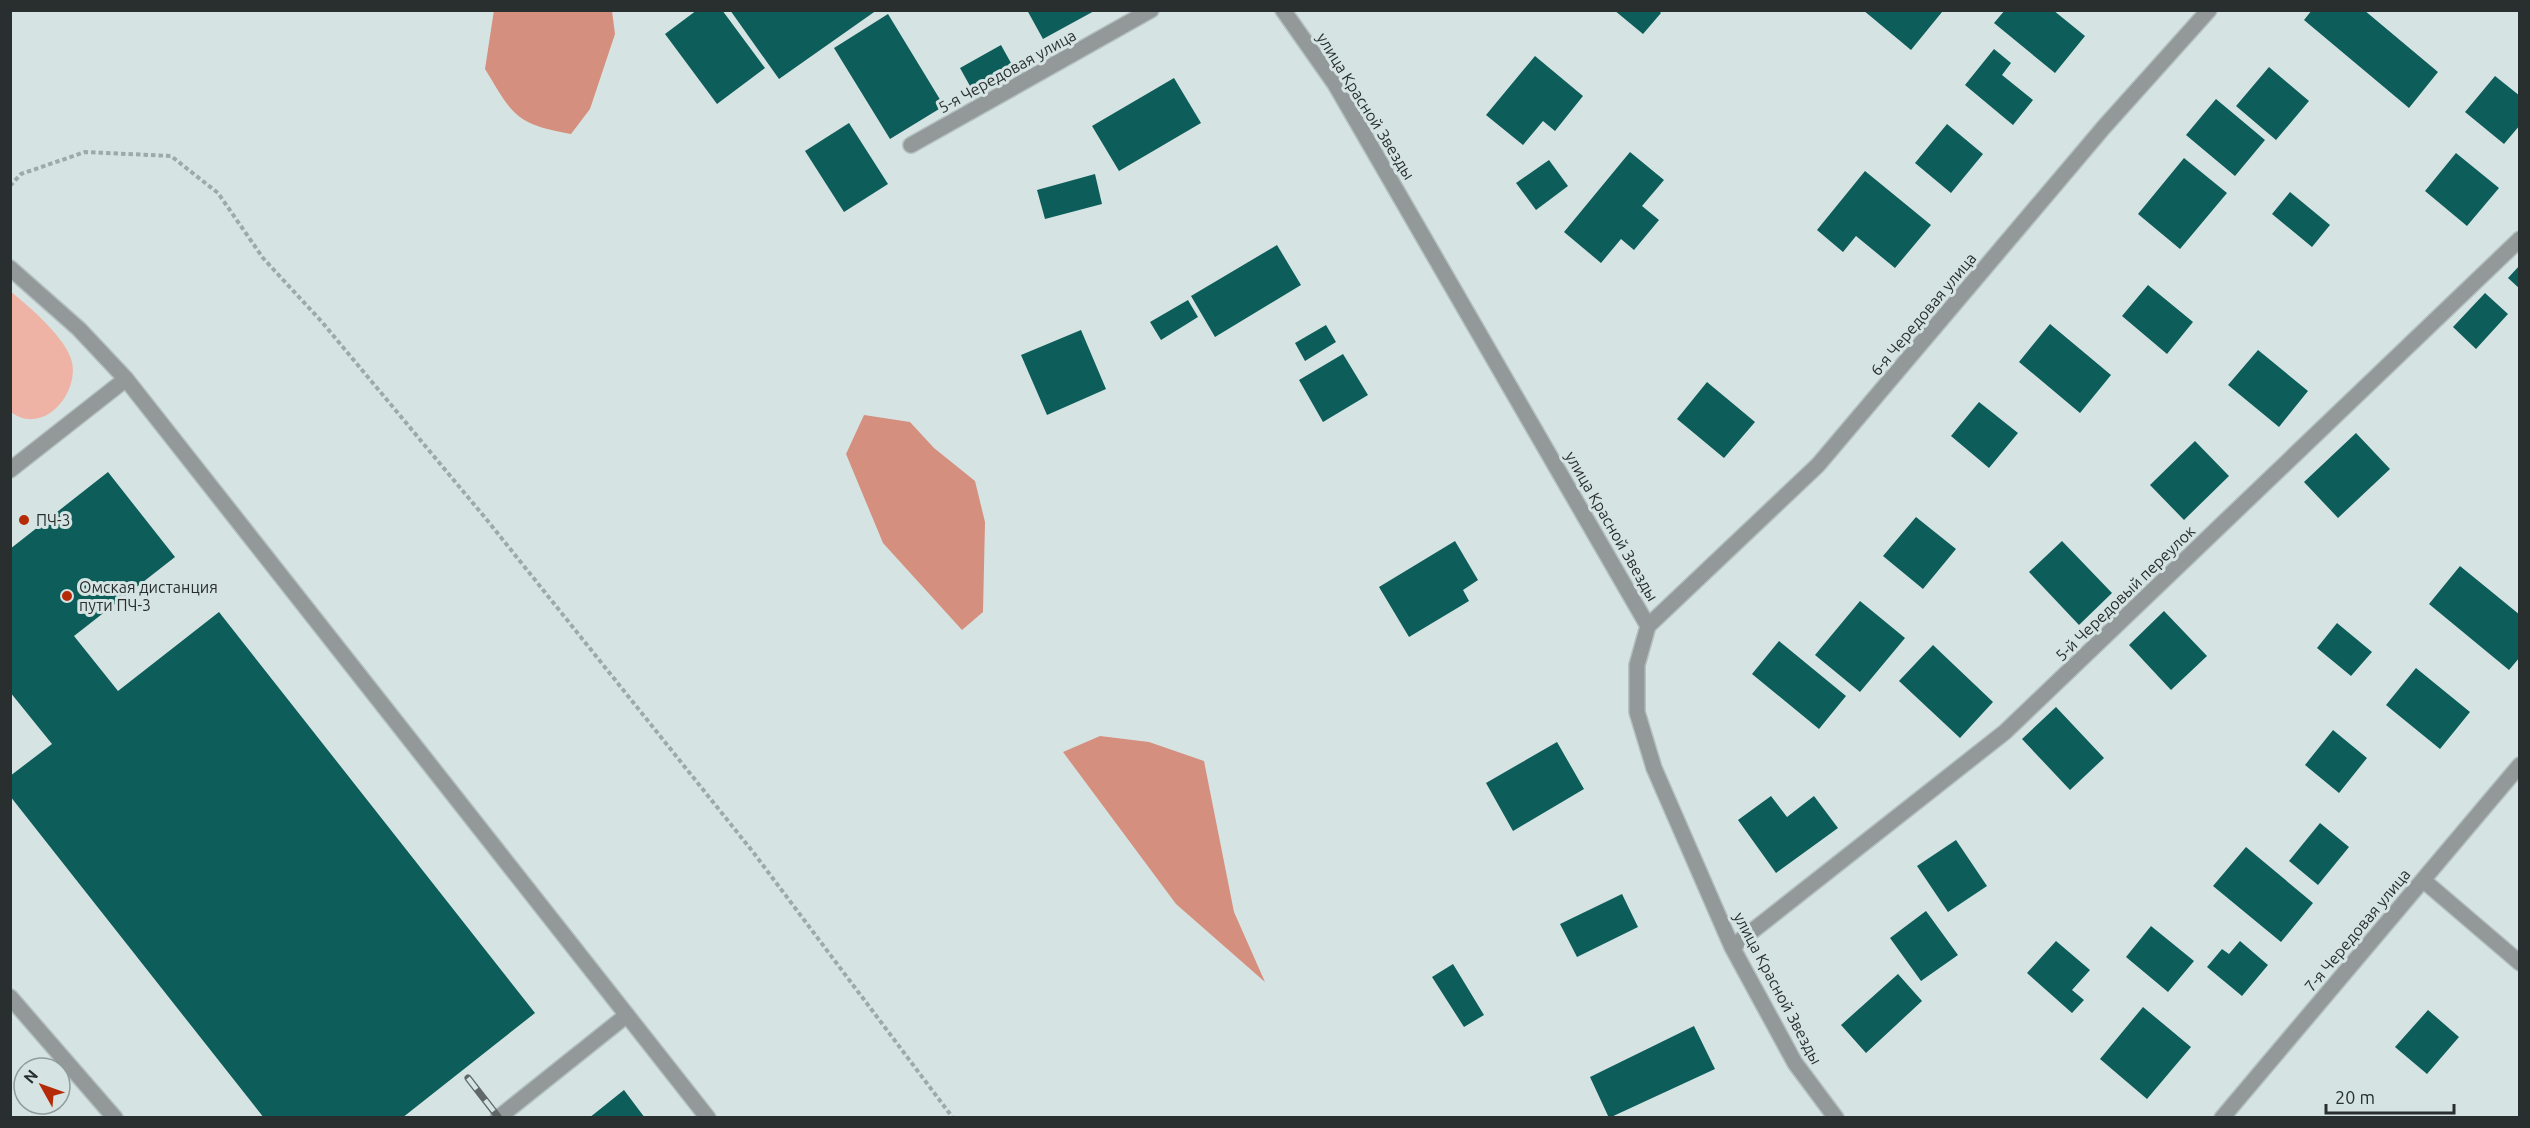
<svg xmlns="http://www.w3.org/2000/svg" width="2530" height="1128" font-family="Ubuntu,sans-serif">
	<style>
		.green { fill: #efb3a5 }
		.water { fill: #d58f7e }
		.building { fill: #0d5e5a }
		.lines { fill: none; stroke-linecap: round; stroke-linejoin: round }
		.minor-casing { stroke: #b3c0bf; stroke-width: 18 }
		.path { stroke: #9eaaaa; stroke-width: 4; stroke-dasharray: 4.5 3; stroke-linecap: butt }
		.minor { stroke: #939998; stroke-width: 15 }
		.rail-casing { stroke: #606968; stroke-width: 7 }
		.rail { stroke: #d5e4e3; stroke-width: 4.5; stroke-dasharray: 14; stroke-linecap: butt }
		.poi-dot { fill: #b62b07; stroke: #d5e4e3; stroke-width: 2 }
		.labels { text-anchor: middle; stroke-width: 6; stroke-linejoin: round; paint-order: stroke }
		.street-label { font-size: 16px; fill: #292f2f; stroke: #d5e4e3 }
		.poi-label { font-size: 16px; fill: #292f2f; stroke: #d5e4e3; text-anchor: start }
	</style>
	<rect width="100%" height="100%" fill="#d5e4e3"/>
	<path class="green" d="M11,292C30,307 66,338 72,362C79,395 42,436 11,412Z"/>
	<path class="water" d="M494,10L612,11L615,34L590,109L571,134C515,124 513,115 485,69Z
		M864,415L910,422L934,448L975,481L985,522L983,612L962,630L883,543L846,454Z
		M1100,736L1149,742L1204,761L1234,912L1265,982L1176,904L1063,752Z"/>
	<path class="building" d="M697,10H722L765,68L717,104L665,34Z
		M730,10H877L779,79Z
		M1027,10H1096L1043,39Z
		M1614,10H1658L1661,13L1643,34Z
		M1863,10H1941L1942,12L1911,50Z
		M2005,10H2053L2085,36L2055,73L1994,23Z
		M2312,10H2364L2438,72L2409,108L2304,20Z
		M888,14L944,106L890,139L834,48Z
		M1001,45L1016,72L975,95L960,68Z
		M1994,49L2011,63L2002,75L2033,100L2013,125L1965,85Z
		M1535,56L1583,96L1555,131L1543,121L1523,145L1486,115Z
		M2269,67L2309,101L2276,140L2236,106Z
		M2495,76L2520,96V125L2504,144L2465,112Z
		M1174,78L1201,123L1119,171L1092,126Z
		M2216,99L2265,140L2235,176L2186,135Z
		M849,123L888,184L844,212L805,151Z
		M1947,124L1983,154L1951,193L1915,163Z
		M1630,152L1664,180L1642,206L1659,220L1634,250L1621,239L1601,263L1564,232Z
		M2456,153L2499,188L2467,226L2425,191Z
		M2184,158L2227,193L2180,249L2138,214Z
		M1549,160L1568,186L1536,210L1516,183Z
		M1865,171L1931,225L1895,268L1856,236L1843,252L1817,230Z
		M1095,174L1102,204L1045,219L1037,190Z
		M2290,192L2330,225L2312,247L2272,214Z
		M1277,245L1301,285L1215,337L1191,296Z
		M2520,265V289L2508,278Z
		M2148,285L2193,322L2167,354L2122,316Z
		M2485,293L2508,314L2476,349L2453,327Z
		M1188,300L1198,317L1161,340L1150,322Z
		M2050,324L2111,375L2080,413L2019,362Z
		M1326,325L1336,342L1305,361L1295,343Z
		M1081,330L1106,389L1047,415L1021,355Z
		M2258,350L2308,391L2279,427L2228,385Z
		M1343,354L1368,395L1323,422L1299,380Z
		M1707,382L1755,422L1724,458L1677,419Z
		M1979,402L2018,433L1989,468L1951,436Z
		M2356,433L2390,469L2338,518L2304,482Z
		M2195,441L2229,476L2184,520L2150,485Z
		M108,472L175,557L74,636L118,691L219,612L535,1013L402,1118H264L10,796V776L52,744L10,692V549Z
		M1916,517L1956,549L1923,589L1883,556Z
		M1455,541L1478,580L1463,590L1469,601L1409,637L1379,587Z
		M2062,541L2112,593L2079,625L2029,572Z
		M2460,566L2520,615V657L2509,670L2429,604Z
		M1860,601L1905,638L1860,692L1815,655Z
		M2164,611L2207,656L2171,690L2129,645Z
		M2337,623L2372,652L2351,676L2317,648Z
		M1779,641L1846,696L1819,729L1752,674Z
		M1933,645L1993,702L1960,738L1899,681Z
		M2416,668L2470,712L2440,749L2386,705Z
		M2056,707L2104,758L2070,790L2022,739Z
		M2333,730L2367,758L2339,793L2305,765Z
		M1557,742L1584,789L1513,831L1486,783Z
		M1771,796L1787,817L1814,796L1838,828L1776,873L1738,820Z
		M2320,823L2349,847L2318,885L2289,861Z
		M1956,840L1987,886L1948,912L1917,866Z
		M2246,847L2313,903L2281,942L2213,886Z
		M1622,894L1638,927L1577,957L1560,924Z
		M1926,911L1958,955L1921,981L1890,938Z
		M2151,926L2194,961L2168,992L2126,957Z
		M2056,941L2090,970L2072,990L2084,1000L2072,1013L2027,973Z
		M2240,941L2268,965L2242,996L2207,967L2222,949L2229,954Z
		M1453,964L1484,1015L1464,1027L1432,977Z
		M1898,974L1922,1001L1866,1053L1841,1025Z
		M2143,1007L2191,1047L2147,1099L2100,1059Z
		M2428,1010L2459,1037L2427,1074L2395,1047Z
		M1694,1026L1715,1069L1609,1118L1590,1077Z
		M624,1090L645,1118H589Z"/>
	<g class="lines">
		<g class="minor-casing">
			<path id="minor" d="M1283,10L1335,84L1648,626L1637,665V712L1654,768L1732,947L1795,1063L1836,1118
				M911,145L1151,10
				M10,268L79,329L126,379L708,1118
				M10,470L126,379
				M1648,626L1818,465L2104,127L2209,10
				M2423,880L2520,963
				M1732,947L2005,732L2520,239
				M10,997L115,1118
				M498,1118L627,1015
				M2222,1118L2520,765"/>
		</g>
		<path class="path" d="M10,186L21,174L85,152L171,156L218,193L263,258L322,322L487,520L753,852L953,1118"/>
		<use href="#minor" class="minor"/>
		<g class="rail-casing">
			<path id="rail" d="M468,1078L499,1118"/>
		</g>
		<use href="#rail" class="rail"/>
	</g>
	<g class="poi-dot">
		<circle cx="24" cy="520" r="6"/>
		<circle cx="67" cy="596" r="6"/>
	</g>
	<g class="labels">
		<g class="street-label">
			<text transform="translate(1007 71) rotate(-29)" y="6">5-я Чередовая улица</text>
			<text transform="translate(1366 106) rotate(58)" y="6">улица Красной Звезды</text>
			<text transform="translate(1923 314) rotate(-50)" y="6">6-я Чередовая улица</text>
			<text transform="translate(1612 526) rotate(60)" y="6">улица Красной Звезды</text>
			<text transform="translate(2125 593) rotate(-44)" y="6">5-й Чередовый переулок</text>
			<text transform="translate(2357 930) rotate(-50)" y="6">7-я Чередовая улица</text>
			<text transform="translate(1778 988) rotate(62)" y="6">улица Красной Звезды</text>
		</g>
		<g class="poi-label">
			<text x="36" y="526">ПЧ-3</text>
			<text x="79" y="593">Омская дистанция<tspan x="79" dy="18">пути ПЧ-3</tspan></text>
		</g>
	</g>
	<rect width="2530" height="1128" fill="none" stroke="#292f2f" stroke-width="24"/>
	<g transform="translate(42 1086) rotate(310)"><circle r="28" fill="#d5e4e3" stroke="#909c9b" stroke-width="1.5"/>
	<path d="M0-4.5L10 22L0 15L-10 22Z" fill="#b62b07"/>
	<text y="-9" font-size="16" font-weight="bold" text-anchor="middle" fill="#292f2f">N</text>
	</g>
	<path d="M2326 1104v9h128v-9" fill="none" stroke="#292f2f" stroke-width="3"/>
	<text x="2335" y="1104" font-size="18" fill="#292f2f" stroke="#d5e4e3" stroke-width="4.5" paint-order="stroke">20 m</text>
</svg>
